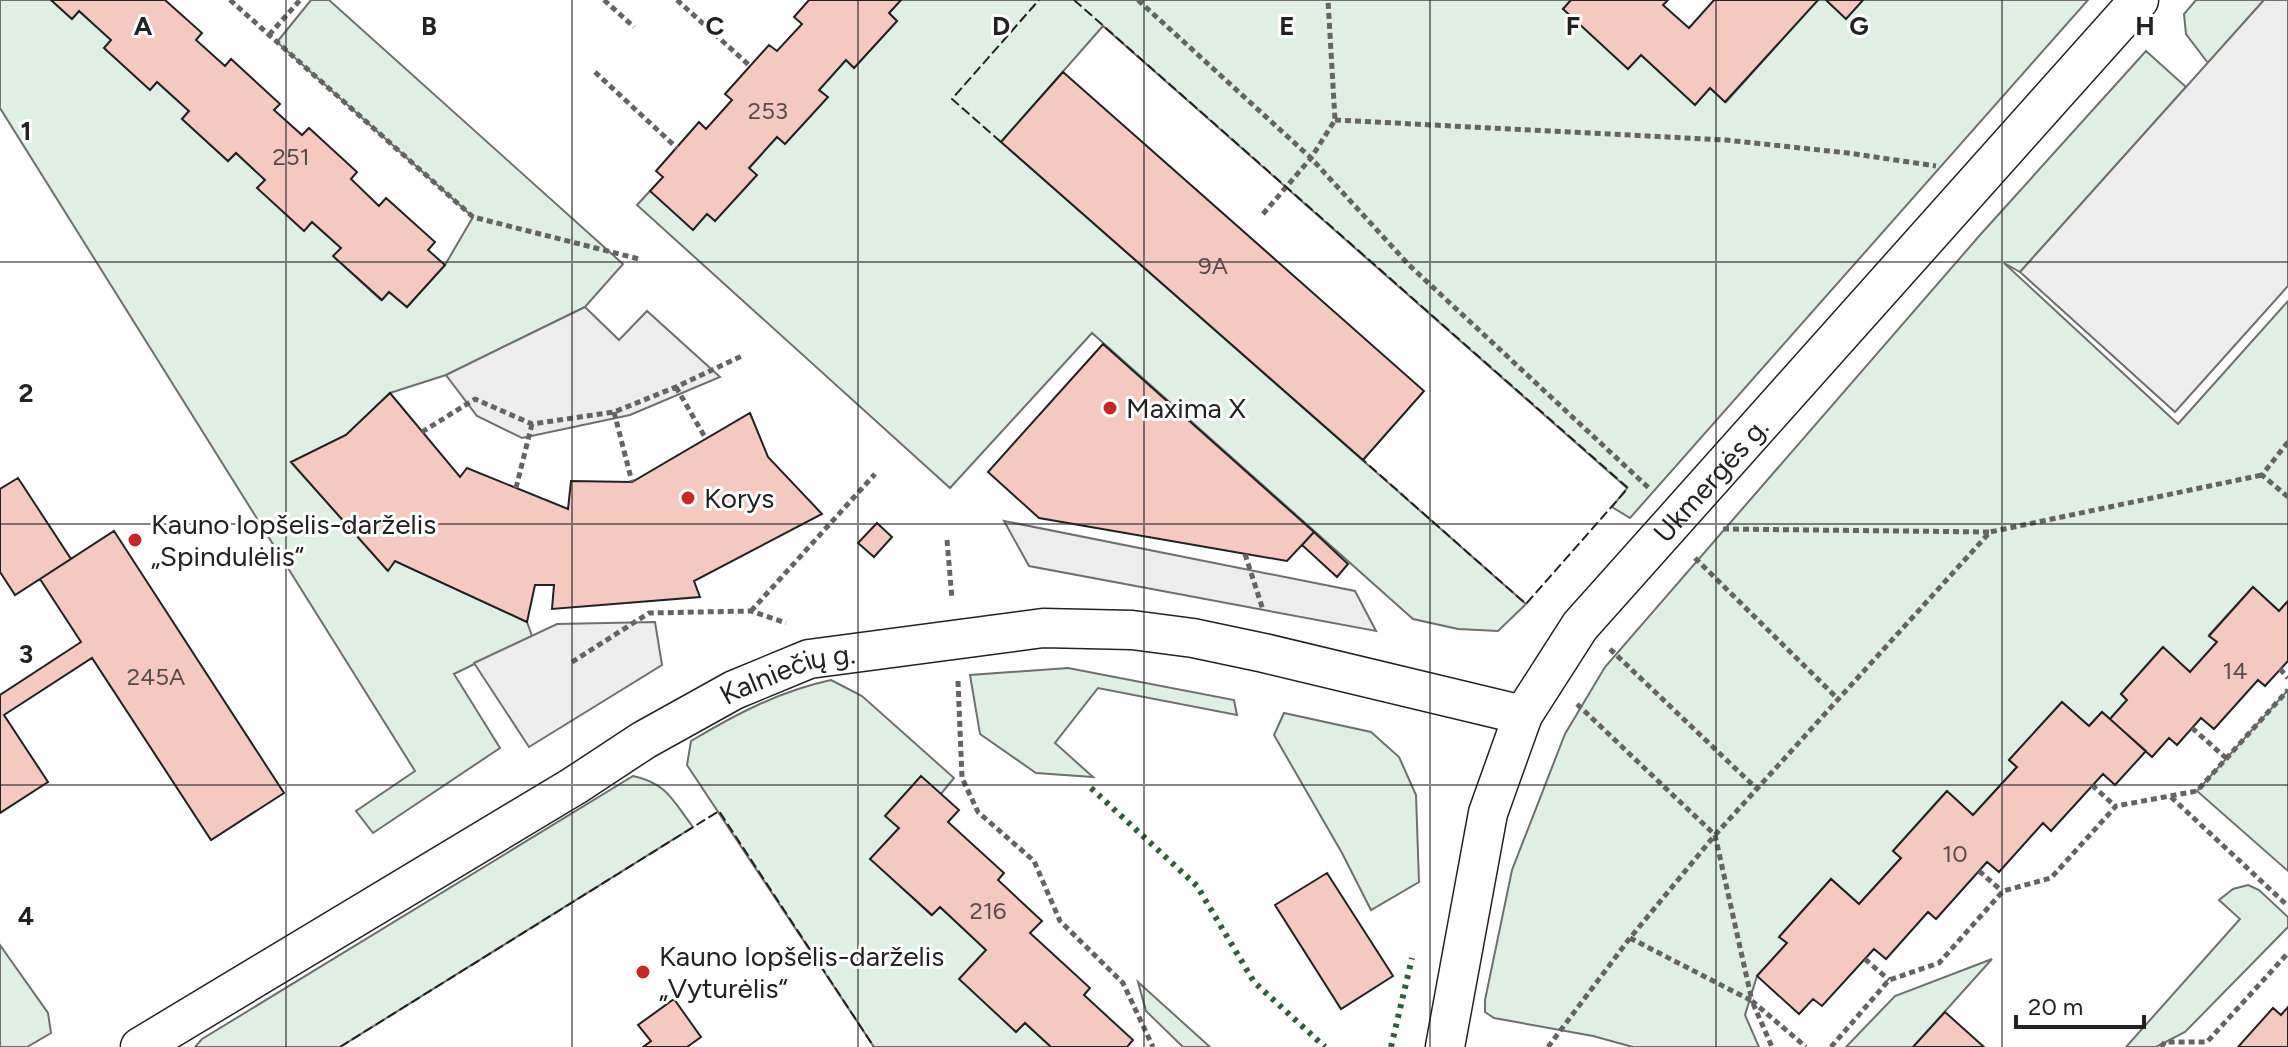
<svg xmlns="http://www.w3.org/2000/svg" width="2288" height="1047" font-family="Figtree,sans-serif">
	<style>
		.green { fill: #e0efe3; stroke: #6f6f6f; stroke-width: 2 }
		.parking { fill: #ededed; stroke: #6f6f6f; stroke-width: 2 }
		.building { fill: #f3c9c0; stroke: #222; stroke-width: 2 }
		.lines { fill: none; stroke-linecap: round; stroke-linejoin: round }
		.minor-casing { stroke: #222; stroke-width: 41 }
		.path { stroke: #646464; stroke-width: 5; stroke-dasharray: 6 4; stroke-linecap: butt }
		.minor { stroke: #fff; stroke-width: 38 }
		.hedge { stroke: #2f5e38; stroke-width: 6; stroke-dasharray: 4 6; stroke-linecap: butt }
		.fence { stroke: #222; stroke-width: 2; stroke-dasharray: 10 4; stroke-linecap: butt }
		.grid { fill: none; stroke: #222; stroke-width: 2; stroke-opacity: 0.55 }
		.poi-dot { fill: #c62828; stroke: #fff; stroke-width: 3 }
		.labels { text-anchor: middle; stroke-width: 6; stroke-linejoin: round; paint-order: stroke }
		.number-label { font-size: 24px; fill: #564c4a }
		.poi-label { font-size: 28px; fill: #222; stroke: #fff; text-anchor: start }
		.street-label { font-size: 28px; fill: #222; stroke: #fff }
		.grid-label { font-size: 26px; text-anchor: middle; font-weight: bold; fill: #222; stroke: #fff; stroke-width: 6; stroke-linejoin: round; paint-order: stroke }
	</style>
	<rect width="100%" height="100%" fill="#fff"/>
	<path class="green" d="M0,0H51L72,19L79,11L111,40L105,49L150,89L157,82L189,111L182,119L228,161L236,153L265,180L258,188L304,230L312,222L341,248L334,257L381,300L389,292L407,307L445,265L473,217L277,42L311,0H329L623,264L585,307L446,375L390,393L346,435L291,462L387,570L395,561L527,622L532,636L454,674L500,748L373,833L356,811L415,771L0,108Z
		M901,0H1571L1563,9L1628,68L1641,55L1695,104L1710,88L1726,102L1818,0H1826L1846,18L1863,0H2088L1630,518L1612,507L1627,488L1103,26L1001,142L1526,604L1498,631L1458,629L1413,619L1092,333L950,488L637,205L650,191L749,168L777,137L827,97L819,90L846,60L854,68L897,21L889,13Z
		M2196,0H2264L2208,63L2186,34L2184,14Z
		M2146,51L2186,87L2020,272L2004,263L2178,424L2288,301V601L2279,611L2253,587L2209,635L2217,642L2190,672L2162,648L2121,694L2127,700L2110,719L2102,712L2089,726L2062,702L2009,760L2017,767L1973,815L1946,792L1893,851L1901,858L1859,904L1831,879L1780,936L1787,943L1757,976L1745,1015L1759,1047H1633L1593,1036L1494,1018L1485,1012V1000L1512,870L1565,734L1605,667L1980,235Z
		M1068,668L1234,700L1237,715L1098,688L1055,743L1093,777L1036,773L980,734L970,675Z
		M831,680L862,696L954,778L941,794L886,816L899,828L871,859L931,915L940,907L986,950L1016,1031L1025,1023L1051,1047H874L687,765L691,741C736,714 780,691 831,680Z
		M2288,690V871L2197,791Z
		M1284,713L1371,732L1399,757L1416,795L1419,882L1371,910L1342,853L1274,735Z
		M633,776C667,783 673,801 693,827L340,1047H195L202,1039Z
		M2248,885L2259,890L2288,917V927L2185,1032L2156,1047H2126L2240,919L2219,900L2233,889Z
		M0,945L48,1013L51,1033L27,1047H0Z
		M1992,959L1913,1047H1846L1895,996Z
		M1138,982L1210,1047H1183L1146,1011Z"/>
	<path class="parking" d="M2264,0H2288V286L2175,412L2020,272Z
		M585,307L619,340L647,311L720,377L630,415L522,438L477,416L446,375Z
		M1004,521L1355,591L1376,631L1029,566Z
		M655,622L662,665L529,747L474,663L557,624Z"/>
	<path class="building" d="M51,0H165L202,33L196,40L225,66L231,59L280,104L274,110L302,135L309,128L357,172L351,179L379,206L386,198L435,242L428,250L445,265L407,307L389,292L382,300L333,256L341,248L312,222L304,231L257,188L265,180L236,153L228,161L182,119L189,111L157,82L150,90L104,48L111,40L79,11L72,19Z
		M809,0H901L889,13L897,21L854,68L846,60L819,90L828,97L785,144L777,137L749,168L757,175L715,221L707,214L693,230L650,191L663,177L656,171L699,122L706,129L732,100L725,94L769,45L777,51L802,24L794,17Z
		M1571,0H1668L1663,5L1689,28L1714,0H1818L1725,102L1710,88L1695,105L1641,55L1628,69L1563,9Z
		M1826,0H1863L1846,19Z
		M1063,72L1424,391L1363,460L1001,142Z
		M1103,344L1314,532L1287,561L1039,518L988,472Z
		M390,393L460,477L467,468L568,509L571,481L632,482L750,413L768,457L822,514L694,581L700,597L552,609L554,585H535L527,622L395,561L388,571L291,462L346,435Z
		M18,478L71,559L15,595L0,572V489Z
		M877,523L892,537L874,557L858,543Z
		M114,531L284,793L211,840L92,658L4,715L48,782L0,813V695L81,642L40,579Z
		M1314,532L1348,564L1337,577L1302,545Z
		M2253,587L2279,611L2288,601V661L2265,686L2258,680L2214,729L2201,718L2177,745L2169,738L2152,757L2110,719L2127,700L2121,694L2163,647L2190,672L2217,642L2209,636Z
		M2062,702L2089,726L2102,712L2146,751L2115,785L2103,774L2051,831L2043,823L1999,872L1987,862L1936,919L1928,912L1886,959L1874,949L1822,1006L1813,999L1799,1014L1757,976L1787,943L1779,937L1831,879L1859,904L1901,858L1893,851L1947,791L1973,815L2017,767L2009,760Z
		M921,776L959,810L948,822L1004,873L998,880L1042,921L1030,933L1090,988L1084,995L1133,1040L1127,1047H1051L1025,1023L1016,1032L959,979L986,950L940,907L932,915L870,859L899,828L885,816Z
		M1327,873L1393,976L1341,1009L1275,905Z
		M674,999L701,1037L687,1047H643L651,1041L638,1025Z
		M2288,1007V1047H2238L2273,1008L2281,1015Z
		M1945,1012L1984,1047H1913Z"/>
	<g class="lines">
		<g class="minor-casing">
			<g id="minor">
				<path id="s1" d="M140,1047L574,786L644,740L734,690L809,659L1043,628L1132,630L1193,638L1264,653L1523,715"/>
				<path id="s2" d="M1445,1047L1488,813L1523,715L1580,626L2139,0"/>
			</g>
		</g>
		<path class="path" d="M230,0L473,217L639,259
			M604,0L634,27
			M677,0L750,66
			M1138,0L1311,158L1409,265L1651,490
			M269,35L300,0
			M595,72L677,148
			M1335,120L1726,140L1848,153L1936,166
			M1263,214L1311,158L1335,120L1328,0
			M676,387L706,439
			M614,412L632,482
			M422,432L475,399L532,424L614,412L676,387L744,355
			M2288,442L2262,475L2288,497
			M516,488L532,424
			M1723,529L1989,532
			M947,540L952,599
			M1245,554L1263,610
			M1695,558L1838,699
			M751,611L875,474
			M1610,649L1757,789
			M572,662L649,613L751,611L786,623
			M2280,669L2288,678
			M958,681L962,778L978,812L1034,861L1060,921L1123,983L1153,1047
			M1577,704L1715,835L1752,1001L1806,1047
			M2192,728L2226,758
			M2092,785L2115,806
			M2171,797L2288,906
			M1979,871L2002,891
			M1630,938L1752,1001L1772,1047
			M1865,959L1889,980
			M1548,1047L1630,938L1715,835L1990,532L2262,475
			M1831,1047L1889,980L1939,963L2003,891L2051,878L2116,806L2197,791L2288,690
			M2161,1047L2165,1042H2207L2288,953"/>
		<use href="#minor" class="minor"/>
		<path class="hedge" d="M1091,788L1197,886L1254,982L1325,1047
			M1391,1047L1412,958"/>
		<path class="fence" d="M1074,0L1628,488L1526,604L1363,460
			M1001,142L952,99L1039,0
			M340,1047L719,811L874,1047"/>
	</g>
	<path class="grid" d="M286,0V1047M572,0V1047M858,0V1047M1144,0V1047M1430,0V1047M1716,0V1047M2002,0V1047M0,262H2288M0,524H2288M0,785H2288"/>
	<g class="poi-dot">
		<circle cx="1110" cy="408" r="8"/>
		<circle cx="688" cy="498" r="8"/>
		<circle cx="135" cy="540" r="8"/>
		<circle cx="643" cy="972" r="8"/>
	</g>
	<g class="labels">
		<g class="number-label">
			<text x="768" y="119">253</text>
			<text x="291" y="165">251</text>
			<text x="1213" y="274">9A</text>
			<text x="2235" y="679">14</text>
			<text x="156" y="685">245A</text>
			<text x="1955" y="862">10</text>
			<text x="988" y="919">216</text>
		</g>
		<g class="poi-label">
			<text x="1126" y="418">Maxima X</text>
			<text x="704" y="508">Korys</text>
			<text x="151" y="534">Kauno lopšelis-darželis<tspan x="151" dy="32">„Spindulėlis“</tspan></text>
			<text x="659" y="966">Kauno lopšelis-darželis<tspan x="659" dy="32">„Vyturėlis“</tspan></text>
		</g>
		<g class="street-label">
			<text dy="10" stroke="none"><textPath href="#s2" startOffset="644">Ukmergės g.</textPath></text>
			<text dy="10" stroke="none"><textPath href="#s1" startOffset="750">Kalniečių g.</textPath></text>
		</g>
	</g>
	<g class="grid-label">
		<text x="143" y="35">A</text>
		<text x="429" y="35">B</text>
		<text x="715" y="35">C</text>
		<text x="1001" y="35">D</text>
		<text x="1287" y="35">E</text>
		<text x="1573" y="35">F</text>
		<text x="1859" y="35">G</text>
		<text x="2145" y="35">H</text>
		<text x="26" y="140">1</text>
		<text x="26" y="402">2</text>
		<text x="26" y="663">3</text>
		<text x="26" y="925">4</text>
	</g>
	<path d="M2016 1015v12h128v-12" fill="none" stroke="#222222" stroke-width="4"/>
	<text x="2028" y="1015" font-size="24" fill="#222222" stroke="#ffffff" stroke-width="6" paint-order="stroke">20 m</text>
</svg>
